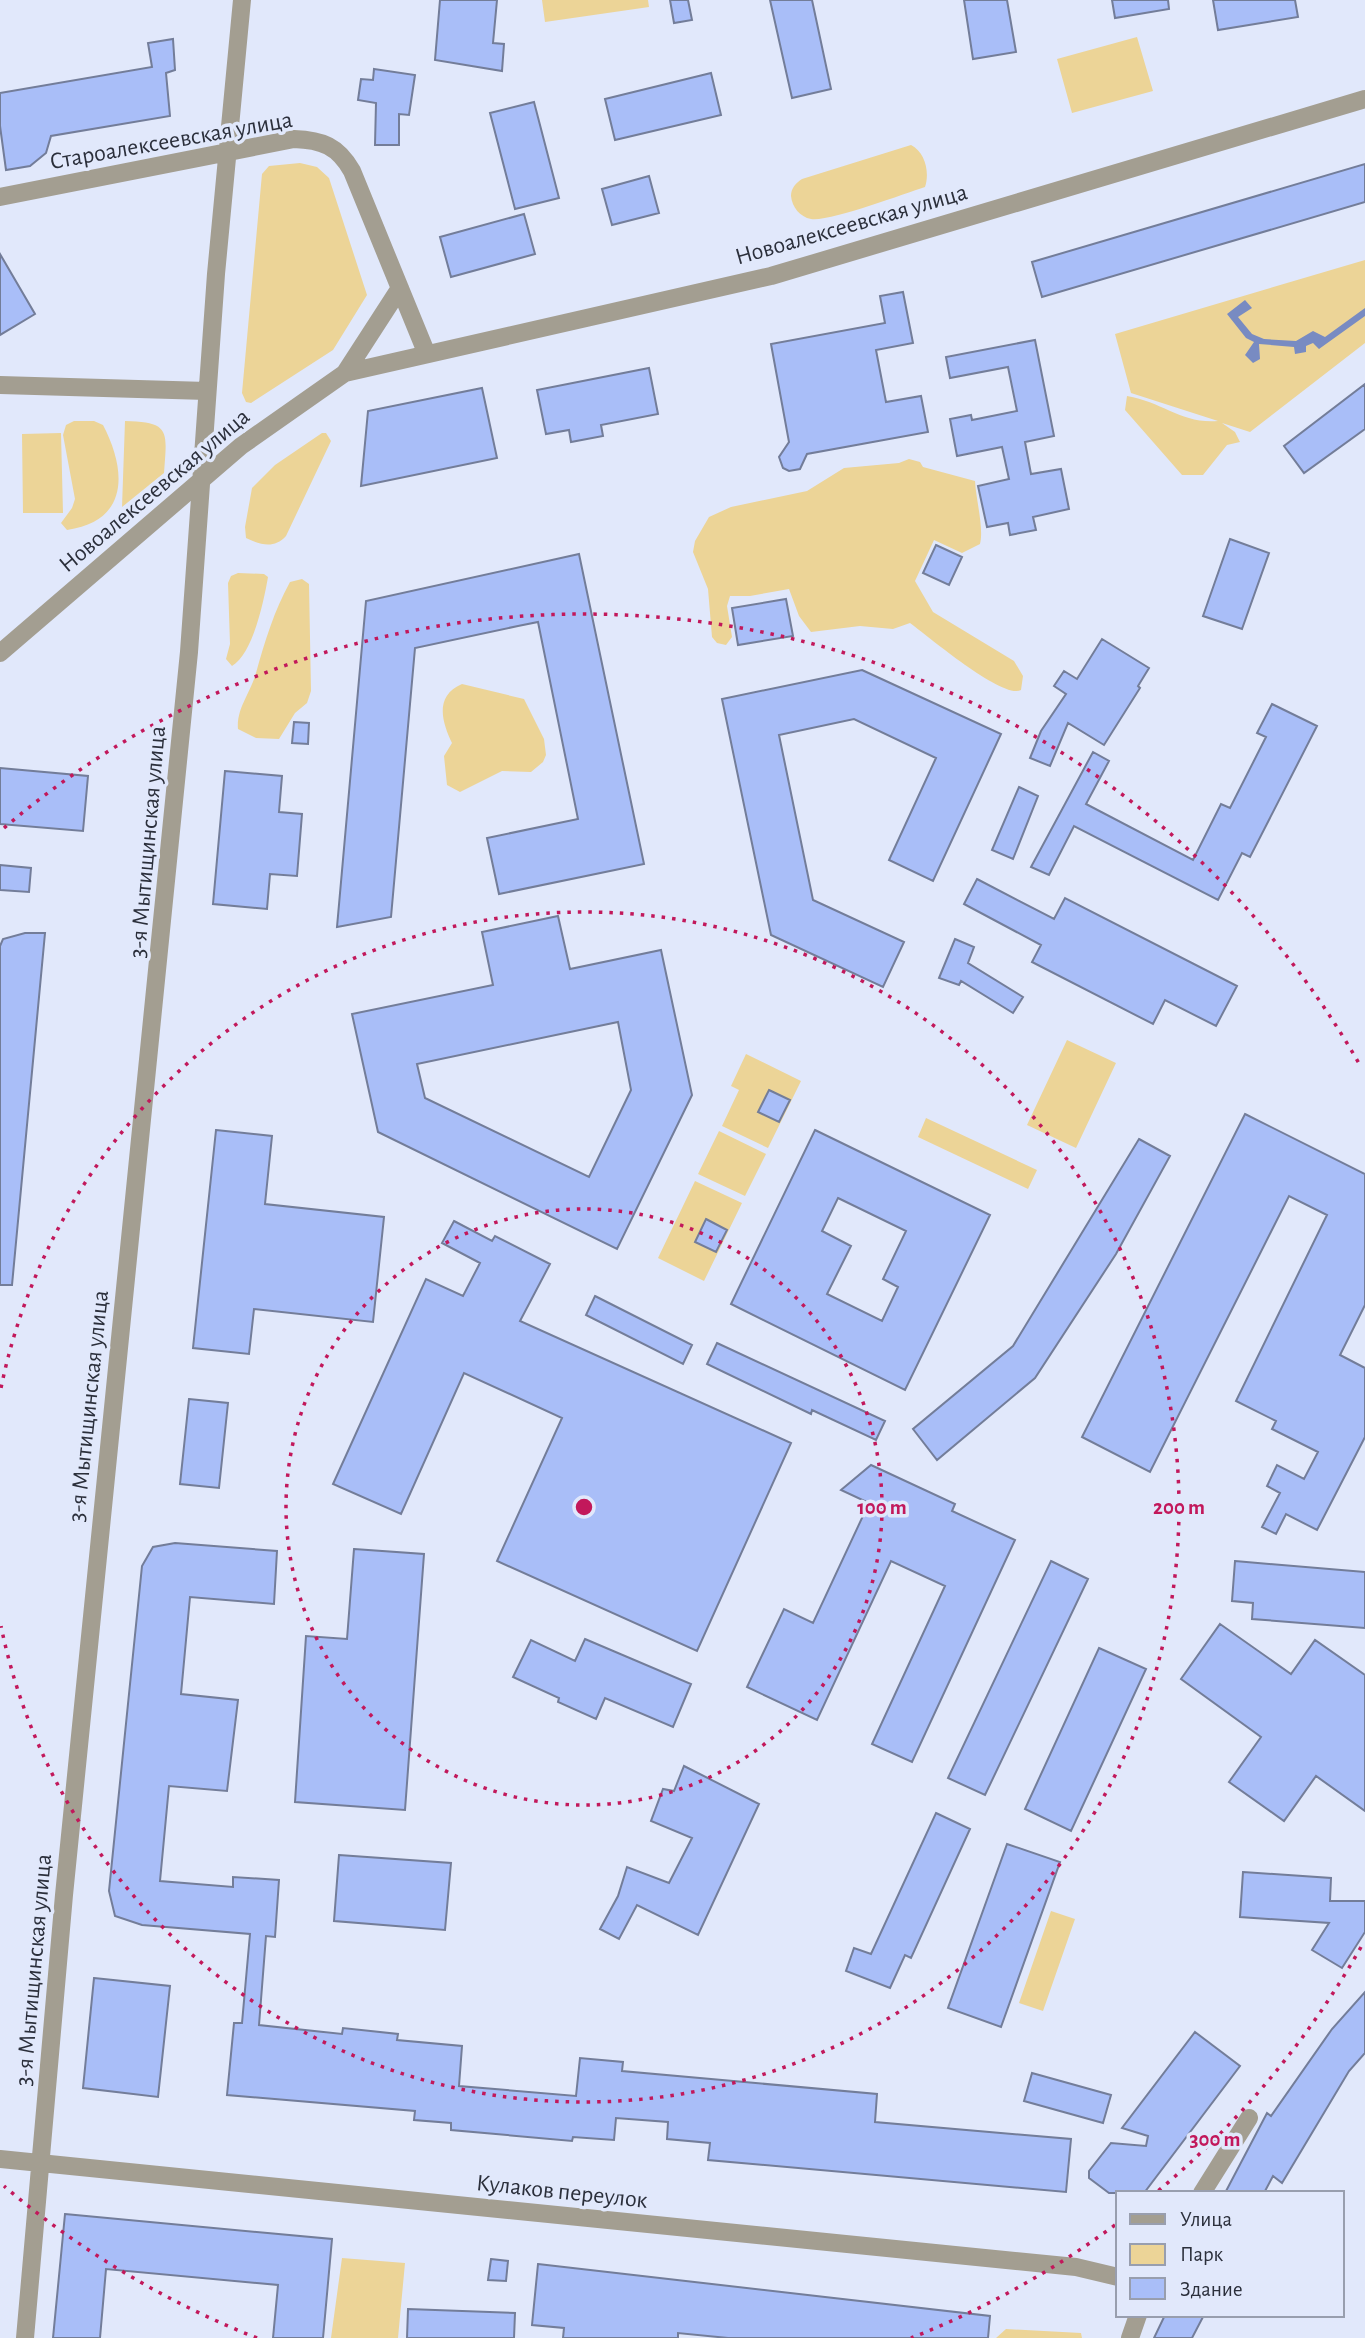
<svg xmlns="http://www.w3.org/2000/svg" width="1365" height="2338" font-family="'Alegreya Sans',sans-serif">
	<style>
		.green { fill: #ecd497 }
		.water { fill: #788bc2 }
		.building { fill: #a9bef8; stroke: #737d99; stroke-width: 2; fill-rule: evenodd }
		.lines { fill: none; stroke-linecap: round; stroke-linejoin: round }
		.minor { stroke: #a39e91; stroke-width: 18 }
		.ring { fill: none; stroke: #c2185b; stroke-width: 3.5; stroke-dasharray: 3.5 7 }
		.labels { text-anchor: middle; stroke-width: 7; stroke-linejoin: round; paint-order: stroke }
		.street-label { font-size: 24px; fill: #2b2f3b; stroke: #e1e8fb }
		.centre { fill: #c2185b; stroke: #e1e8fb; stroke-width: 3.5 }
		.ring-label { font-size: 21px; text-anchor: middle; font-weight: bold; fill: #c2185b; stroke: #e1e8fb; stroke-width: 7; stroke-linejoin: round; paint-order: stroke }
	</style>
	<rect width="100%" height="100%" fill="#e1e8fb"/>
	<path class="green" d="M542,0H648L649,7L545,22Z
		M1137,37L1153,91L1072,113L1057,59Z
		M911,145C925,152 930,172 925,187C903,194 830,222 811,219C800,217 792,207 791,196C791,188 796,183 802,179Z
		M300,163L317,167L329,178L367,295L333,350L251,403L246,402L242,393L262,174L269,166Z
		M1365,260V343L1250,432L1222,423L1235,432L1240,442L1227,445L1203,475H1182L1125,410L1127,396C1163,402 1181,424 1218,421L1131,393L1115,334Z
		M74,421H94L103,425C127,471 129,521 67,530L61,523L72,508L75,499L63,435L66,425Z
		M125,421C171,422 167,431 164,473L122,507Z
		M61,433L63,513H23L22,434Z
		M322,433H326L331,441L286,536C274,549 261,545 246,538L245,527L252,488L275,465Z
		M909,459L920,462L923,467L975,481C976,500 984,528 980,544L962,553L934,540L915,581L933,612L1014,661L1023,676L1021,690C1003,700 928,636 910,623L893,629L860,626L811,632L799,616L789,589L750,596H730L727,606L732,637L726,645L717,643L712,637L708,589L693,552L695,541L709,517L731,507L807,491L844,468L899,463Z
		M238,573L264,574L268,577C264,600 253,654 232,666L226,659L230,644L228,583L231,576Z
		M302,579L309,584L311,691L307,703L295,713L279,739L256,738L238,729C236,709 251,692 256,673C265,641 274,611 290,582Z
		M462,684L524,699L544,739L546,755L543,762L531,772L502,771L460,792L447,785L444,756L452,743C442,722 434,696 462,684Z
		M1067,1040L1116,1063L1076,1148L1027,1125Z
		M746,1054L801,1081L768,1148L722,1126L739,1090L731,1086Z
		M926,1118L1037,1170L1028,1189L918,1137Z
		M719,1131L766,1154L745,1196L698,1174Z
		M695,1181L742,1203L704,1281L658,1258Z
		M1051,1911L1075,1919L1043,2011L1019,2003Z
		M342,2258L405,2263L398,2338H331Z
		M1006,2329L1081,2333L1082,2338H996Z"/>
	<path class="water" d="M1245,300L1252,308L1238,317L1252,334L1264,339L1296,341L1313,331L1325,337L1365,308V316L1319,349L1313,343L1306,346V352L1295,354L1294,347L1259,344L1260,359L1253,363L1245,355L1254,342L1246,338L1227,314Z"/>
	<path class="building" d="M440,0H497L493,43L504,44L502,71L435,60Z
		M670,0H688L692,20L674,23Z
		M770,0H812L831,89L792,98Z
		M964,0H1007L1016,52L973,59Z
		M1112,0H1168L1169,9L1115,18Z
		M1213,0H1295L1298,17L1218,30Z
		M173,39L175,70L166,73L170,116L51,136L46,153L30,166L6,170L0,126V93L152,67L148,43Z
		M374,69L415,75L409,115L399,114V145H375L376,103L358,100L361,79L373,80Z
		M711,73L721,115L615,140L605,99Z
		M534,102L559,198L515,209L490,113Z
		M1365,164V202L1042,297L1032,262Z
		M649,176L659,213L612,225L602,189Z
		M524,214L535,254L451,277L440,237Z
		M0,254L35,314L0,335Z
		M903,292L913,343L876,350L886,402L921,396L928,432L807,454L800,469L789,471L783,468L779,457L789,442L771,344L885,323L880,296Z
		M1035,340L1054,436L1025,442L1031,474L1061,469L1069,509L1033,517L1036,530L1010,535L1008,523L987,527L978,486L1009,479L1002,447L957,456L950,419L971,415L972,420L1017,411L1008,367L950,378L946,357Z
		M649,368L658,414L601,425L603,436L571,442L569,430L546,434L537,390Z
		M1365,384V429L1304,473L1284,446Z
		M482,388L497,458L361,486L368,411Z
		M1230,539L1269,553L1242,629L1203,616Z
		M936,545L962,557L949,585L923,573Z
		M579,554L644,864L499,894L487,838L578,819L538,622L518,626L415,648L391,917L337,927L366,601Z
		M786,599L793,636L738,645L732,608Z
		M1102,639L1149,668L1138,686L1140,688L1104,745L1068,723L1050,766L1030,758L1041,731L1066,694L1054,686L1064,671L1077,679Z
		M862,670L1001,734L933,881L889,860L936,758L854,719L779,735L813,900L904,942L883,987L771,935L722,699Z
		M1272,704L1317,726L1250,857L1242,853L1218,900L1074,826L1049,875L1031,867L1093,752L1109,761L1086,804L1193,860L1221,804L1230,808L1266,737L1257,733Z
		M294,722L309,723L308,744L292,743Z
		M0,768L88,776L83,831L0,824Z
		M225,771L282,776L279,812L302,814L297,876L270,874L267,909L213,904Z
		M1019,787L1038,796L1013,859L992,850Z
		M0,865L31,868L29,892L0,890Z
		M977,879L1054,919L1065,898L1237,986L1216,1026L1165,1000L1153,1024L1032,962L1041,945L964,904Z
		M558,916L570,969L661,950L692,1095L617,1249L378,1132L352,1014L493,985L482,932ZM618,1022L631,1090L589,1177L425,1098L417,1064Z
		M25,933H45L12,1285H0V946L3,939Z
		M955,939L974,947L968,963L1023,997L1013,1013L961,981L959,985L939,978Z
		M769,1090L790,1100L779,1122L758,1112Z
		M1245,1114L1365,1174V1305L1340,1355L1365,1368V1437L1317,1530L1286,1514L1276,1534L1262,1527L1280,1493L1267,1486L1277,1465L1304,1479L1318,1452L1272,1429L1276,1421L1236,1401L1327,1215L1289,1196L1150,1472L1082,1437Z
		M216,1130L272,1136L265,1204L384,1217L373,1322L254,1309L249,1354L193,1348Z
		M815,1130L990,1215L905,1390L731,1304ZM838,1198L906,1231L883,1279L898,1287L882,1321L827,1294L851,1246L822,1231Z
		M1139,1139L1170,1156L1116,1254L1035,1378L937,1460L913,1429L1013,1346Z
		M706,1219L727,1230L716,1252L695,1242Z
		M454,1221L492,1241L495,1236L550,1264L520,1321L791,1443L697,1651L497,1561L562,1418L464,1373L401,1514L333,1484L426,1279L463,1296L480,1263L442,1243Z
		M595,1296L692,1345L683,1364L586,1315Z
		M717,1343L885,1421L876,1440L812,1410L811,1414L707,1364Z
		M189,1399L228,1403L219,1488L180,1484Z
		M871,1465L955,1504L952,1511L1015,1540L912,1762L872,1744L945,1586L891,1561L817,1720L747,1687L784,1609L813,1623L869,1503L841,1490Z
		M175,1543L277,1551L274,1604L190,1597L181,1694L238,1700L227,1791L169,1786L160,1881L233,1887V1877L279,1880L275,1937L266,1936L259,2025L342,2034L343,2028L398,2034L397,2040L462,2046L459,2086L576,2096L580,2058L623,2062L622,2071L877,2094L875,2122L1071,2139L1066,2192L708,2160L710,2143L667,2139L668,2122L616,2118L614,2140L573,2137L572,2141L451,2130V2123L414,2120L415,2111L227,2095L234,2023H242L250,1934L142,1925L115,1916L109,1891L142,1566L153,1547Z
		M354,1549L424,1554L405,1810L295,1802L306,1636L347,1639Z
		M1051,1561L1088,1579L985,1795L948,1778Z
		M1235,1561L1365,1572V1628L1252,1619L1253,1603L1232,1601Z
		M1220,1624L1291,1674L1315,1640L1365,1675V1811L1316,1776L1284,1821L1229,1782L1261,1737L1181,1679Z
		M585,1639L691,1684L673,1727L605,1698L596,1719L558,1702L559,1698L513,1677L531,1640L575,1661Z
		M1099,1648L1146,1669L1071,1831L1025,1809Z
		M684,1766L759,1804L698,1935L637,1905L619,1939L600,1929L618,1896L627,1867L669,1883L692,1838L651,1821L663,1789L674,1791Z
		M936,1813L970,1829L911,1958L905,1955L890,1988L846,1971L854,1948L871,1954Z
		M1007,1844L1060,1862L1001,2027L948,2008Z
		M339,1855L451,1863L445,1930L334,1921Z
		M1243,1872L1331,1878L1330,1901H1365V1932L1342,1968L1312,1950L1329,1923L1240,1917Z
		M94,1978L170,1986L158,2097L83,2088Z
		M1365,1992V2053L1349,2071L1282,2183L1273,2176L1264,2193H1225L1267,2113L1271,2116L1332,2029Z
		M1195,2032L1240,2066L1144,2193H1109L1089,2178V2171L1111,2143L1146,2146L1148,2136L1122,2128Z
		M1032,2073L1111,2095L1103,2123L1024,2101Z
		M65,2214L332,2239L323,2338H273L278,2285L106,2269L100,2338H53Z
		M491,2259L508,2261L506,2281L488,2280Z
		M538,2264L990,2316L988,2338H728L678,2333V2338H563L564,2328L532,2325Z
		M408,2309L515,2313L514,2338H407Z
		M1165,2315H1204L1192,2338H1154Z"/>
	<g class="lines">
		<path class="minor" d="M0,197L294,139C322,140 338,146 352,171L426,352
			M345,373L400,288
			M0,385L207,391
			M0,653L241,446L345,373L771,276L1365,99
			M0,2159L1076,2267L1118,2277
			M1202,2193L1249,2118
			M25,2338L64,1895L189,652L216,274L242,0
			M1130,2338L1138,2315"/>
	</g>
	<g class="ring">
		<circle cx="584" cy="1507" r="298"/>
		<path d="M1 1388A595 595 0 1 1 1 1626"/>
		<path d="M1361 1947A893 893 0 0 1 1158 2191M1115 2225A893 893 0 0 1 911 2338M257 2338A893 893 0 0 1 4 2186M4 828A893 893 0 0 1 1361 1067"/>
	</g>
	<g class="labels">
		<g class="street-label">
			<text transform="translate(171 140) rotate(-10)" y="8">Староалексеевская улица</text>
			<text transform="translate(851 224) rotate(-16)" y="8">Новоалексеевская улица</text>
			<text transform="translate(154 490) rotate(-40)" y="8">Новоалексеевская улица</text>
			<text transform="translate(147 842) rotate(-85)" y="8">3-я Мытищинская улица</text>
			<text transform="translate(88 1406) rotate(-84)" y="8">3-я Мытищинская улица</text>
			<text transform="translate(33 1970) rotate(-85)" y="8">3-я Мытищинская улица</text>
			<text transform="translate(562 2191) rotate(6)" y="8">Кулаков переулок</text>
		</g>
	</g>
	<circle cx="584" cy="1507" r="10" class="centre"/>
	<g class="ring-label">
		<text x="882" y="1514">100 m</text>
		<text x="1179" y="1514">200 m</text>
		<text x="1215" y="2146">300 m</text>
	</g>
	<rect x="1116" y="2191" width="228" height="126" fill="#e1e8fb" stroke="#989eae" stroke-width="2"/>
	<rect x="1130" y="2214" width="35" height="10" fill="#a39e91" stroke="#989eae" stroke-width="2"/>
	<text x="1180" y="2226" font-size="21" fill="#2b2f3b">Улица</text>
	<rect x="1130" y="2244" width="35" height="21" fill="#ecd497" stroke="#989eae" stroke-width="2"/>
	<text x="1180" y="2261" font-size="21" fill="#2b2f3b">Парк</text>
	<rect x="1130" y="2278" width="35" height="21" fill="#a9bef8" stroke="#989eae" stroke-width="2"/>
	<text x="1180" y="2296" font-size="21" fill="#2b2f3b">Здание</text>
</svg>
